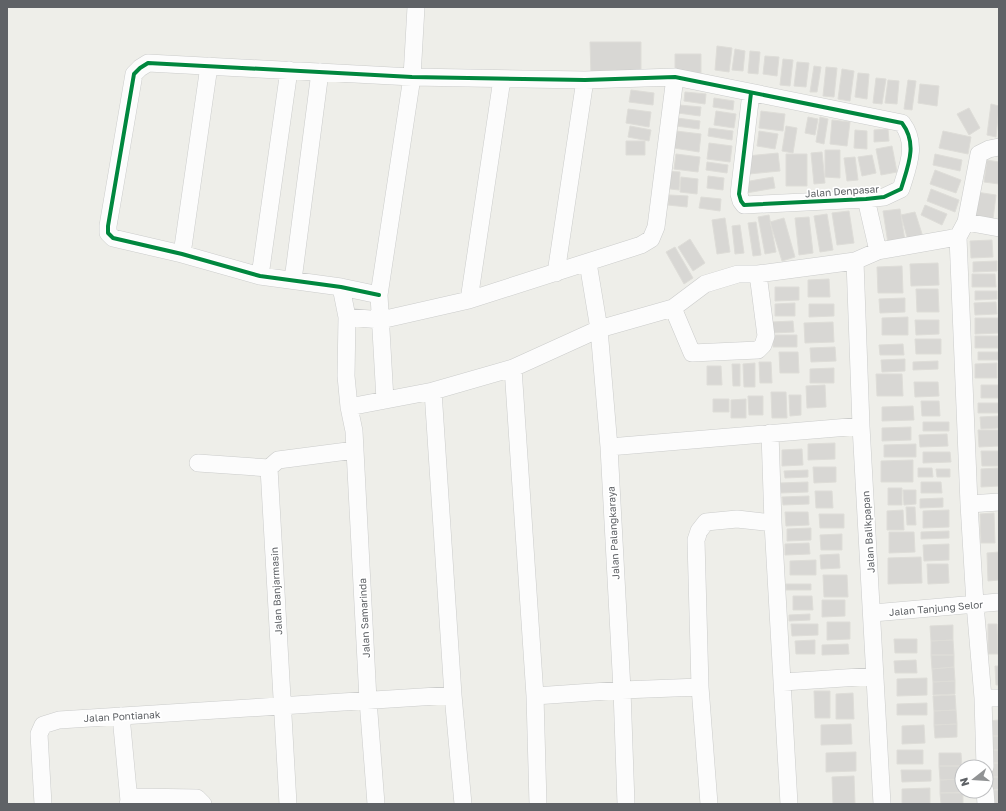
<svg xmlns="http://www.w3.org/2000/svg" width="1006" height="811" font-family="'Golos Text',sans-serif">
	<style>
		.building { fill: #d8d7d4; stroke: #deddd8 }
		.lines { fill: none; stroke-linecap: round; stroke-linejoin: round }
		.minor-casing { stroke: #cbcccb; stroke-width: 18 }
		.minor { stroke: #fcfcfc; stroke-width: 17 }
		.cycleway-casing { stroke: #fff; stroke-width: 6 }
		.cycleway { stroke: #00873e; stroke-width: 4 }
		.labels { text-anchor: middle; stroke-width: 3.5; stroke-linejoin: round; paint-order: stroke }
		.street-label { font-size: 10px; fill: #5f6266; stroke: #fff }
	</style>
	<rect width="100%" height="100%" fill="#eeeee9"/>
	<path class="building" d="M590,42H641V74L591,75Z
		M717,46L732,48L729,72L715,70Z
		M735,49L745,51L743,71L732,70Z
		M750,51L760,52L758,74L748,73Z
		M675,54H701V75H675Z
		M765,56L779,57L777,76L763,74Z
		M783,59L793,60L790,86L780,85Z
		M797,62L809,63L806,87L794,86Z
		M814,66L821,67L817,92H810Z
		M826,67L837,68L834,97L823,96Z
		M842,69L854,71L850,101L838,99Z
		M858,73L869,74L867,99L855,97Z
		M876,78L886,79L882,104L873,103Z
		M888,80L899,81L897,104L885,103Z
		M908,80L916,81L912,110L904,109Z
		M920,84L939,86L937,106L918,103Z
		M631,90L654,93L653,105L629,102Z
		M685,92L706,94L705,104L684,101Z
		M714,98L734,101L733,110L713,107Z
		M991,104L999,106L996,137L987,135Z
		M679,105L701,107L700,116L678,113Z
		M969,108L980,128L969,135L957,114Z
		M628,109L651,112L649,127L626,123Z
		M716,111L736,114L734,128L714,125Z
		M761,111L785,114L783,131L759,128Z
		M808,117L818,119L815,135L805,133Z
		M820,117L828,119L824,144L816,142Z
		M677,118L700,121L699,129L676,126Z
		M832,120L850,122L847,146L830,144Z
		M630,126L651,130L649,141L628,137Z
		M786,126L797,128L793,153L782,151Z
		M709,128L733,131L732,140L708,136Z
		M888,129L889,141L874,142V130Z
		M855,130L867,131V149L854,148Z
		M676,131L701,134L699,152L674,148Z
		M759,131L778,134L775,149L757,146Z
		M943,131L971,137L968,154L939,148Z
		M626,141H645V155H626Z
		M709,143L732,146L730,162L707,159Z
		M892,146L897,172L881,175L876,149Z
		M825,150H840V178L825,177Z
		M822,152L825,183L814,184L811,153Z
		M778,153L780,171L749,174L747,156Z
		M676,154L700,157L698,172L674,169Z
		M786,154H807V186H786Z
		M935,154L962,160L960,171L933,165Z
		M872,155L876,173L862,176L858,157Z
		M855,157L858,180L847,181L844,158Z
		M987,160L999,162V184L984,182Z
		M707,162L728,165L727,173L706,170Z
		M935,170L961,180L956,193L930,184Z
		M663,171L680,172L679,190L662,188Z
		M708,176L724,178L723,190L707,188Z
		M681,177L698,179L697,194L680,192Z
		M773,177L775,188L746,193L744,182Z
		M931,189L959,200L955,212L927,201Z
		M976,192L996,195L993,219L973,217Z
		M669,195L688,196L687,207L668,205Z
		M701,197L721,199L720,211L699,208Z
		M925,205L947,214L942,225L921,215Z
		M900,209L905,241L888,243L883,211Z
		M849,211L854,243L837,245L832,213Z
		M915,212L923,237L908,241L901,215Z
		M827,214L833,250L820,252L814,216Z
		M769,215L776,252L765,254L758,217Z
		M809,217L813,253L799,255L795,218Z
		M725,218L730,252L717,254L712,220Z
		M784,218L795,257L782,261L770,222Z
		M756,222L761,255L753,256L748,223Z
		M740,225L744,253L735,254L732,226Z
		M690,239L705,263L693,271L678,247Z
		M992,240L993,257L971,258L970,241Z
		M675,247L693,278L684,284L666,252Z
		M997,261V271L973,272V262Z
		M938,263L939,285L911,286L910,264Z
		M902,266L903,293H878L877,267Z
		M972,274H995L996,287H972Z
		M829,279L830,297H808V280Z
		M775,287H799V300L775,301Z
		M916,289H938L939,312H917Z
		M975,291H997V299L975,300Z
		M905,298V312L880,313L879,299Z
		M996,302L997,314L975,315L974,303Z
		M795,303V316H775V304Z
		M809,304H834V316L809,317Z
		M908,317V335H882V318Z
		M975,318H999V333L975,334Z
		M915,320H939V334L916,335Z
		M793,321L794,332L772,333V322Z
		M833,322L834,342L805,343L804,323Z
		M773,335H797V347H773Z
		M975,336H998V348H975Z
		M915,339H941V354H916Z
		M903,344L904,355H880L879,345Z
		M835,347L836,361L811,362L810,348Z
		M779,352H798L799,373H780Z
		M978,352H999V360H978Z
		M905,359V371L882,372L881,360Z
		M938,361V369L913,370V362Z
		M759,362H771L772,383H760Z
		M755,363V387H744L743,364Z
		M997,363V378H975V364Z
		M732,364H740V386H733Z
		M707,366H721L722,385H707Z
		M834,368V383H810V369Z
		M876,374H902L903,396H877Z
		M914,382H938L939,396L915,397Z
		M825,385L826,407L807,408L806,386Z
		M981,385H999V398H981Z
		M771,392H786L787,418H772Z
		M789,395H801V415L790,416Z
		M748,396H763V415H749Z
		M713,399H729V412H713Z
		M746,399V418H731V400Z
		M921,401H939L940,416H922Z
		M978,403H999V413H978Z
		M913,406L914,420L882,421V407Z
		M999,416V428L981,429L980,417Z
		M923,422H949V431H923Z
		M911,427V440L882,441V428Z
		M978,430H999V446L979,447Z
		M947,434L948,446L920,447L919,435Z
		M835,443V459L808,460V444Z
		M916,444V457H884V445Z
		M802,449L803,465L782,466V450Z
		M981,451H999V466H982Z
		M923,452H950L951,462L923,463Z
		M913,460V482H881V461Z
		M813,467H836V482L814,483Z
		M918,468H932L933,477H918Z
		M999,468V486L981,487V469Z
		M936,469H950V477H937Z
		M808,470V477L785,478L784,471Z
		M808,482V492L780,493V483Z
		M921,482H941L942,493H921Z
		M888,488H902V505H888Z
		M903,490H916V504L904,505Z
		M815,491H832L833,508H816Z
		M809,496V504L783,505L782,497Z
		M943,498V507L920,508V499Z
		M906,507H915L916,525H907Z
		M903,510L904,530H887V511Z
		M949,510V527L923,528V511Z
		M785,512H808L809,525L786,526Z
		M994,513L995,543H981L980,514Z
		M819,514H844V528H820Z
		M811,528V540L787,541V529Z
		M949,531V538L921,539V532Z
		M889,532H914L915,552L889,553Z
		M842,534V550H821L820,535Z
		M809,543L810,554L785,555V544Z
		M949,544V560L924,561L923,545Z
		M999,552V580L988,581L987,553Z
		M839,554L840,568L821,569L820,555Z
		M921,557L922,583L888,584V558Z
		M816,560V575H790V561Z
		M927,564H948L949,583L928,584Z
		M823,575H847L848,597H824Z
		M786,584H811V590H786Z
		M793,596H812L813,610H793Z
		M822,600H845V616L822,617Z
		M810,614V620L789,621V615Z
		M827,622H850V639L827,640Z
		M791,624H818V635L792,636Z
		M988,624H997L998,654H988Z
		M953,625V640L931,641L930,626Z
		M894,639H917V653H895Z
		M815,640V654H796L795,641Z
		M953,640L954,655H931V641Z
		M848,644L849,654L822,655V645Z
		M931,655H954V667L932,669Z
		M916,660L917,673H895L894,661Z
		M995,666H999V685H996Z
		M954,667L955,681L933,682L932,669Z
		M927,678V695L897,696V679Z
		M955,681V694L933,695V682Z
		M814,691H830V718H815Z
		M853,693L854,719H836V694Z
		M955,695L956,710L934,711L933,696Z
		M927,703V715H897V704Z
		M956,710L957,724L934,725V711Z
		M999,720V736H988L987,721Z
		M851,724L852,744L821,745V725Z
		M957,724V737L935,738L934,725Z
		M924,725L925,743L902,744V726Z
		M988,736H999V750H988Z
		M897,750H923V764H897Z
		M988,750H999V763H988Z
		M856,752V771L826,772V753Z
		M939,753H961L962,766H939Z
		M988,763H999V777H989Z
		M939,766H962V779L940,780Z
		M901,770H931V781L902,782Z
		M854,776L855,804H833L832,777Z
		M989,777H999V789L990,790Z
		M962,779L963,792L940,793V780Z
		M930,788V804H902V789Z
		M989,790H999V804H990Z
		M940,793H963V804H941Z"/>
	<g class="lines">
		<g class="minor-casing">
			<path id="minor" d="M866,199L878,251
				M966,222L999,228
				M182,254L209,66
				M855,261L861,426L882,804
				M588,263L599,329L609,447L622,690L626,804
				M556,273L585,80
				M260,276L289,70
				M293,280L320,72
				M341,287L347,317L346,376L349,407
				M379,295L341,287L260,276L182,254L113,238L108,233V226L134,74L140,68L148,63L412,77L585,80L675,77L902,123C918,144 908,166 901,189L884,197L866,199L744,205L741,201L739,194L751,93
				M469,300L502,79
				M673,308L692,353L758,350L763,345L766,336L758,274
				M347,317L381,320L469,300L641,245L651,239L656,227L675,77
				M513,368L535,696L538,804
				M433,391L453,695L463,804
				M385,400L379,295L412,77L416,7
				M770,433L773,523
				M609,447L861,426
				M198,463L269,468
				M969,504L999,502
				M873,613L999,602
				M783,682L875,676
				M535,696L622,690L700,687
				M983,698H999
				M121,716L129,801
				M985,767L983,698L975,604L969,504L958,237L966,222L979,154L989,149L999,147
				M985,791L986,804
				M43,804L39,734L43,725L59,720L453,695
				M128,804L129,801L136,797L197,798L203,804
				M288,804L269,468L278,460L355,450
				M376,804L368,700L354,431L349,407L433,391L513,368L599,329L673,308L705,284L738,274H758L855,261L878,251L958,237
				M709,804L700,687L696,540L699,531L706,522L737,519L773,523L789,804"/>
		</g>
		<use href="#minor" class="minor"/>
		<g class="cycleway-casing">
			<path id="cycleway" d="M379,295L341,287L260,276L182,254L113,238L108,233V226L134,74L140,68L148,63L412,77L585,80L675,77L902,123C918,144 908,166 901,189L884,197L866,199L744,205L741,201L739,194L751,93"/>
		</g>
		<use href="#cycleway" class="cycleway"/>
	</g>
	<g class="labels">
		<g class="street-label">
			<text transform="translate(842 191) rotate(-4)" y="4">Jalan Denpasar</text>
			<text transform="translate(868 532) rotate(-94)" y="4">Jalan Balikpapan</text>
			<text transform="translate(613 533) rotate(-93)" y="4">Jalan Palangkaraya</text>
			<text transform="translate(276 591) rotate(-93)" y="4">Jalan Banjarmasin</text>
			<text transform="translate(936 608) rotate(-5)" y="4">Jalan Tanjung Selor</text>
			<text transform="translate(364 618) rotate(-93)" y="4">Jalan Samarinda</text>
			<text transform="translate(122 716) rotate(-3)" y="4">Jalan Pontianak</text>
		</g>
	</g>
	<rect width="1006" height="811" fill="none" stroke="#5f6266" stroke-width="16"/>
	<g transform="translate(974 779) rotate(253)"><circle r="19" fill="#ffffff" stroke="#bfc0c2"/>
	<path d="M0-3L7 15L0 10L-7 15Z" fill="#919394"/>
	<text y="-6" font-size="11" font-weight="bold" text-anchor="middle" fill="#5f6266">N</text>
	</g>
</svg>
